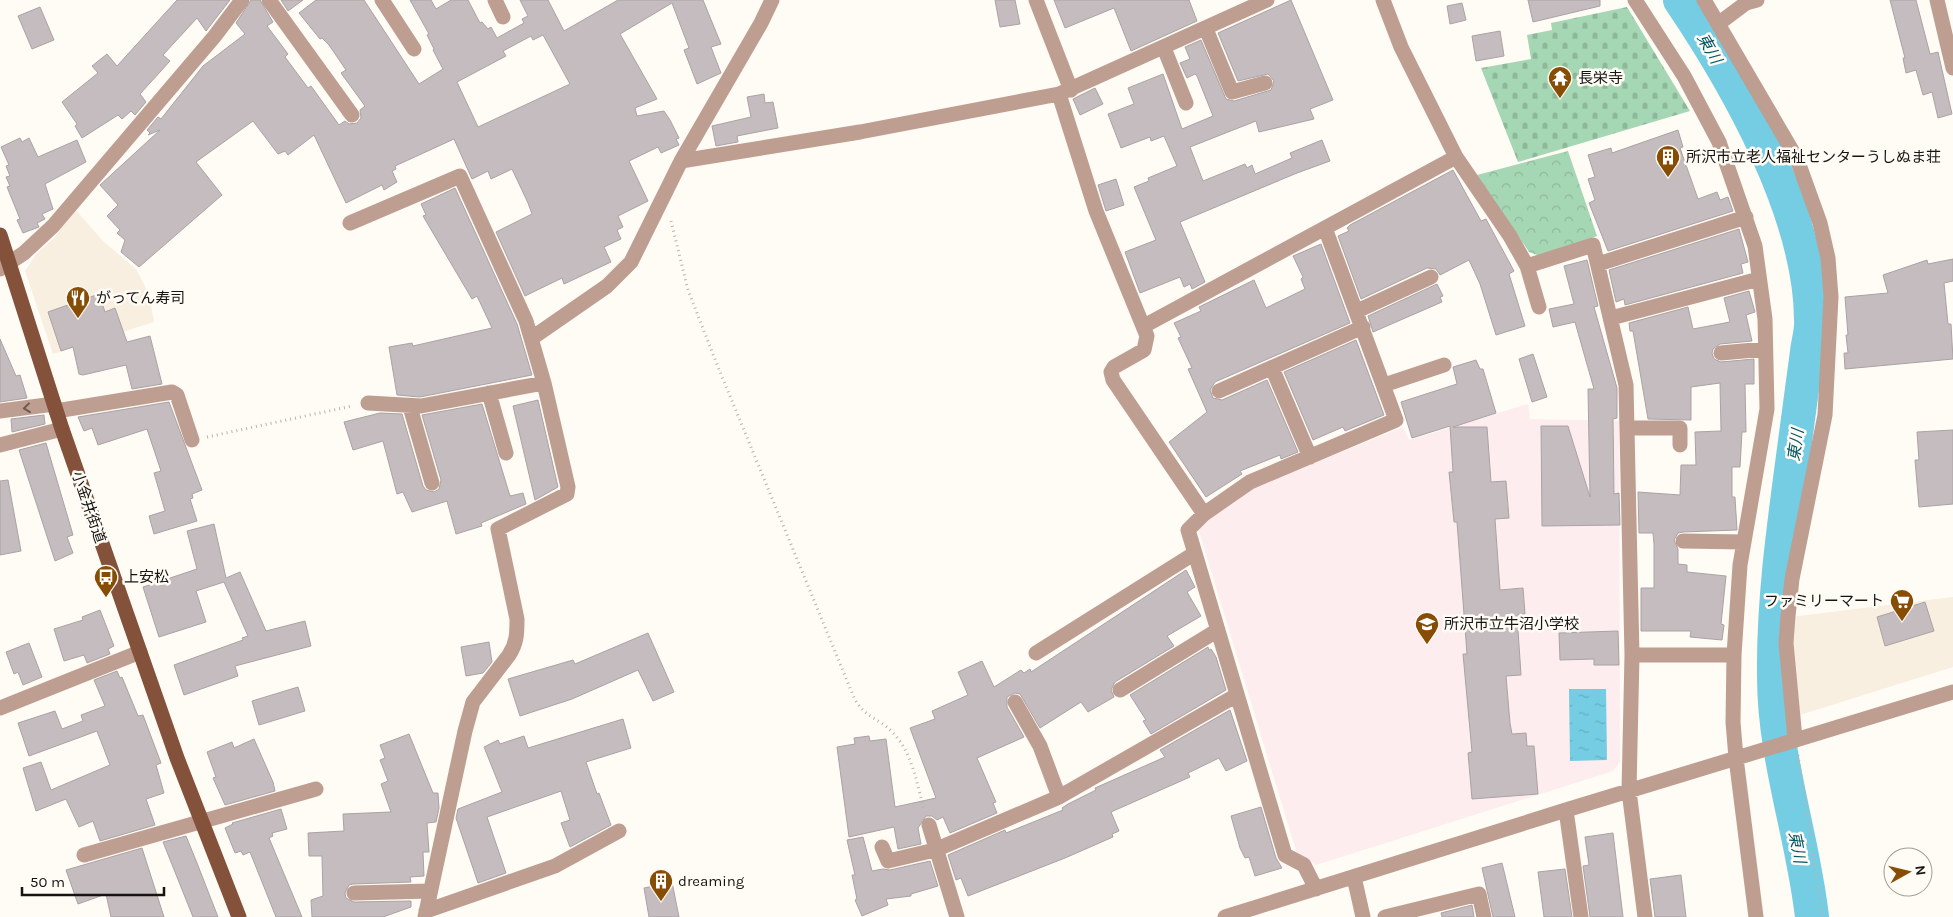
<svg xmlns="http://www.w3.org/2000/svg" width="1953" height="917" font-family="Karla,'Noto Sans JP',sans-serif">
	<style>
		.built { fill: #f8efe1 }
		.education { fill: #fdedef }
		.forest { fill: url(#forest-crowns) }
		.cemetery { fill: url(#cemetery-stones) }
		.water { fill: url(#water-ripples) }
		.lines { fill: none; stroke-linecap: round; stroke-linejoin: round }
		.river { stroke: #74cde2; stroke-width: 34 }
		.building { fill: #c5bcbf; stroke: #aba2a5; fill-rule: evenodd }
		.path { stroke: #b7b4af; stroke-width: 3; stroke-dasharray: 1 4; stroke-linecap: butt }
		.minor { stroke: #bd9e91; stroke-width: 15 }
		.major { stroke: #84513b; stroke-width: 15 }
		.oneway { stroke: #6a5952 }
		.labels { text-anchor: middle; stroke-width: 5; stroke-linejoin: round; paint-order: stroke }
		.poi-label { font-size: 15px; fill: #161412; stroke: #fffbf5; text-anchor: start }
		.street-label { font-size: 15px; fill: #161412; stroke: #fffbf5 }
		.water-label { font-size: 16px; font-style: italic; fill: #035564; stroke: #fffbf5 }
	</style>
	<defs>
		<pattern id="forest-crowns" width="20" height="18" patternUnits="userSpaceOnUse" patternTransform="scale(1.25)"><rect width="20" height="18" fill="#a6d7b4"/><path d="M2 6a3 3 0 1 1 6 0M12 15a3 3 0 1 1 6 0" fill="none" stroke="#8eb89a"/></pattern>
		<pattern id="cemetery-stones" width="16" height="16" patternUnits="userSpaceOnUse" patternTransform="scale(1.25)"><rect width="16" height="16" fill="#a6d7b4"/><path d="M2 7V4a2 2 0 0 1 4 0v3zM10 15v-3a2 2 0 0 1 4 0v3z" fill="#8eb89a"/></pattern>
		<pattern id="water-ripples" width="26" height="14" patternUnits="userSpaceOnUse" patternTransform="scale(1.25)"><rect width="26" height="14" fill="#74cde2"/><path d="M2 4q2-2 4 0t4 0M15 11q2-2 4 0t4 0" fill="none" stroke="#64afc1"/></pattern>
	</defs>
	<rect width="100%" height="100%" fill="#fffbf5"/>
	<path class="built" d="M74,208L103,241L136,269L149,294L154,322L53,354L25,271L36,254L54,238Z
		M1953,597V667L1800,715L1790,617Z"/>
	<path class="education" d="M1528,404L1530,419L1619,421L1620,762L1613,771L1316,865L1297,854L1198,528L1252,488L1403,427L1409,440Z"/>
	<path class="forest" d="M1568,151L1597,236L1540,256L1529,252L1477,175Z"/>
	<path class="cemetery" d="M1627,7L1690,111L1518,162L1481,68L1531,59L1527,35L1552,30L1551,23Z"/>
	<path class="water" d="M1569,689H1606L1607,760L1570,761Z"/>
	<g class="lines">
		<path class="river" d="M1680,0C1738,86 1810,213 1811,319C1812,330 1808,342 1807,352C1804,375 1801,397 1798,419C1787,504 1773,590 1774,676C1774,759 1803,836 1812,917"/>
	</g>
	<path class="building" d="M177,0H230L206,31L197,18L163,55L170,61L140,94L146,102L135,115L131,111L122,119L118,115L82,138L75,126L77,124L62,102L98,73L92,66L107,54L117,66Z
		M251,0H260L273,22L267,26L288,54L285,57L308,88L311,86L339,125L345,121L349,124L357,123L361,118L360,110L365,106L341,73L346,70L329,45L322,38L320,39L299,13L316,0H364L419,84L443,69L433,50L434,49L427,35L429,34L410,0H431L436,9L451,0H468L480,23L482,22L488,29L491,27L497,38L524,23L522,19L528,16L520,0H548L564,31L618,0H703L721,44L711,47L721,73L697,84L684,50L689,48L672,3L620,34L657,99L635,108L637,116L664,111L670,120L679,138L676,139L679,145L661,153L658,147L629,161L648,201L618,216L623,227L617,230L621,239L604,247L611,262L564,284L562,278L525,296L496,232L532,214L528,203L512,169L491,179L488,171L472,179L454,139L395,166L396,169L392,171L397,182L384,190L382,185L346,203L314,135L288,155L285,151L278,154L253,121L196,162L222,195L139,267L121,252L125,240L117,233L120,230L107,216L118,205L100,185L160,130L148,135L150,133L147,130L158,117L161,119L203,66L245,34L236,23ZM543,35L570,84L478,127L457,82L506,56L503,51L531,36L533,40Z
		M281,0H303L288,11Z
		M995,0H1015L1020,24L1000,27Z
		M1054,0H1189L1197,21L1131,51L1114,8L1065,28Z
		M1291,0L1333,100L1310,109L1314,119L1259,132L1256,121L1190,147L1203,181L1245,164L1247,168L1252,165L1255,174L1292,158L1290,153L1322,140L1330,161L1297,173L1180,222L1205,282L1192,289L1190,284L1184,287L1180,277L1140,293L1125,252L1156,240L1134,187L1149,181L1148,178L1177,166L1164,136L1151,141L1150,137L1121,148L1108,114L1134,104L1128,88L1163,74L1182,129L1213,116L1197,76L1195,74L1187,78L1180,63L1190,59L1185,47L1201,40L1226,99L1234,101L1271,90L1274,81L1268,74L1238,81L1218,33Z
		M1528,0H1600V6L1533,22Z
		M1890,0H1916L1930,54L1938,52L1952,114L1938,118L1932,92L1923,95L1916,70L1906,73L1903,58H1905Z
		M1462,3L1466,20L1450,24L1447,6Z
		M40,7L54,40L32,49L18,16Z
		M1500,31L1504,56L1476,61L1472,36Z
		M1095,88L1103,104L1080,115L1073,99Z
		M764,94L765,103L773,102L778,128L737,136L738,142L716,146L712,126L751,117L747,97Z
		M1678,130L1683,147L1680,148L1698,199L1717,192L1720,200L1728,197L1733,211L1608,251L1589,203L1595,200L1588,179L1595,177L1588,155L1611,148L1612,153Z
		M20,138L22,142L29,138L38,157L77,140L86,162L45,184L53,209L42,214L45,219L37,223L39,227L23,233L17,220L20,219L7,187L10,186L6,177L10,176L6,166L9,165L1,147Z
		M1453,170L1481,221L1486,219L1514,271L1509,274L1525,326L1496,335L1480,284L1469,260L1440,275L1436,269L1427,268L1361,299L1338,236L1349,231L1347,228L1350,225Z
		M1116,179L1124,205L1106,211L1098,185Z
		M455,188L517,324L532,375L420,397L397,395L389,347L412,343L413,346L492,328L477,296L472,299L423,216L426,215L421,204Z
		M1739,229L1748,262L1741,264L1743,273L1625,305L1624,299L1616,302L1609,270Z
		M1321,244L1350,323L1215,382L1210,390L1213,398L1222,400L1267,380L1298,452L1281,459L1280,455L1240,471L1242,474L1206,497L1169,442L1207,412L1188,369L1192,368L1178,338L1181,337L1174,323L1201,311L1199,307L1254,280L1266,308L1305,289L1301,279L1303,277L1293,256Z
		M1953,259V281L1944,283L1948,324H1951L1953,359L1845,369L1844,353H1848L1846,335H1848L1845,297L1888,293L1883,275L1927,260L1928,264Z
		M1587,260L1598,306L1594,307L1617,388V418L1613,419L1614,494L1619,493L1620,525L1542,526L1541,426H1568L1590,497L1588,389H1594L1575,322L1553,327L1549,309L1574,304L1564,266Z
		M1437,284L1443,296L1440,297L1442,302L1373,332L1368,316Z
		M1749,291L1755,312L1746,315L1752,341L1720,344L1713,349L1712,353L1714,359L1721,362L1754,359V384H1745L1746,432H1742L1740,467H1732V497H1735L1737,530L1683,532L1678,533L1674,540L1678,549V564L1687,565V572L1726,576L1721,624L1724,625L1722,640L1690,637L1691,631H1641V588H1654V544L1653,533H1639L1638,492L1680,495L1681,465H1696L1695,432L1721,431L1720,383L1691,387V420L1648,419L1633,331H1630L1629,323L1688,307L1693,329L1730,322L1724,298Z
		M99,294L105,312L115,308L127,342L150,336L162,384L132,389L126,365L83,375L79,374L73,347L61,351L48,312Z
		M0,339L16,376L20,375L27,398L0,402Z
		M1356,340L1384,415L1345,431L1343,427L1313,440L1284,372Z
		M1533,354L1547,397L1532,402L1519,359Z
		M1476,360L1480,369H1483L1496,413L1453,427H1487L1491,482L1506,481L1509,518L1495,519L1500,590L1523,588L1525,614L1517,615L1521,675L1506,676L1510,723L1512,734L1526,733L1527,746H1534L1538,794L1472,799L1468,753L1472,752L1463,654H1467L1457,522H1454L1449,472H1453L1450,426L1412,438L1401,402L1457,384L1453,367Z
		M538,400L558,487L535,500L513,406Z
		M169,402L202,490L192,494L193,498L190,499L197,521L154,534L149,516L165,511L154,473L161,471L147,429L98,445L92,428L84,431L78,417Z
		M482,404L510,496L523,493L526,504L481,523L482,526L456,534L447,501L412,512L403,492L397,494L383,441L353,450L344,422L380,413L402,414L423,486L426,490L434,492L439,489L441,480L422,415Z
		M44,415L45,424L12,432L11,419Z
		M1953,430V504L1919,507L1915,460H1919L1917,432Z
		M46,443L73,535L67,537L73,553L55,561L19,450Z
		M8,480L21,551L0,555V481Z
		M214,524L226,578L240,572L266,631L305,621L311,646L235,666L238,676L184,695L174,665L243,640L242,638L248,636L224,582L196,591L206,622L159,637L143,587L197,569L187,531Z
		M1186,570L1195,587L1187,592L1201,616L1167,636L1174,646L1115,682L1111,690L1114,697L1088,712L1081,702L1040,728L1020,694L1015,693L1007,697V707L1024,737L977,758L996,802L993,803L997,813L950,833L943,817L937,820L932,816H926L918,828L921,844L898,849L894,827L849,837L837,747L855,744L854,738L869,736L870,741L886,739L895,807L936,798L910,728L935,719L932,711L968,695L958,672L982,661L994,687L1021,670L1024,673L1030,669L1031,672Z
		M1925,602L1934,631L1885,646L1877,617Z
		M100,610L114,646L108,649L110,654L87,663L84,655L64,661L54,629L83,620L82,617Z
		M1618,631L1619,665H1594V659L1560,660L1559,633Z
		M648,633L674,692L653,701L638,670L572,699L520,716L508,679L573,660L575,664Z
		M489,642L492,662L483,673L466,676L461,647Z
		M29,643L42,677L23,685L18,672L14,674L6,652Z
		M1208,647L1209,650L1211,649L1216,657L1226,690L1151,734L1143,721L1146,720L1130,695Z
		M117,671L120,678L122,677L138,716L143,715L161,763L156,765L164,793L146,799L155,825L100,841L93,821L79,827L66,799L36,811L23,768L41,762L51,790L110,765L97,731L29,756L18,723L55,711L62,729L83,721L81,715L105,706L94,680Z
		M298,687L305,711L259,725L252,701Z
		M1230,710L1247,761L1226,771L1219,758L1188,773L1190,777L1111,812L1119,831L1112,834L1113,837L1065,858L968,896L961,878L956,880L948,855L1005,830L1006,833L1063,810L1062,808L1068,804L1096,790L1095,788L1165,757L1160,750Z
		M623,719L631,748L586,762L597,794L599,793L611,825L570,847L561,823L570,820L561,791L487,817L506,873L478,883L456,818L458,809L502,792L484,747L498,740L500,744L524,736L528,748Z
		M409,734L433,793H438L439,808L436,822L427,823L429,852H423L424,876L410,877L411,882L353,884L349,885L345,893L346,898L354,902L411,901V907L383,917H312L311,900L323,896L322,856H309L308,833L344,831L343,814L391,812L381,784L388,781L380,760L385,758L380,745Z
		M254,739L273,782L275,791L225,805L213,778L216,777L207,752L232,742L234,748Z
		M1261,807L1276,858L1282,868L1255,876L1249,857L1245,858L1240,848L1231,816Z
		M281,809L287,829L272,833L273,836L269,838L302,917H276L250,852L243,855L241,851L235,853L225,828L233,824L232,823Z
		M1613,833L1623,917H1590L1583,866L1589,865L1585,837Z
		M186,836L197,863L218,917H193L163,842Z
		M863,837L872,871L883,869L890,870L930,861L938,886L911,894V896L886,899L888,905L862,916L855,900L857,899L852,875H855L847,840Z
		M142,848L164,917H111L106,894L78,904L66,870Z
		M1502,863L1515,917H1493L1482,868Z
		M1565,869L1572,917H1544L1538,872Z
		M1681,875L1686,917H1655L1650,879Z
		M672,882L679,917H649L644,888Z
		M1472,905L1474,917H1442L1441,913Z"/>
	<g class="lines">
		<path class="path" d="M671,221L688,290L718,367L855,700C868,720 878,717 892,732C912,751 917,784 924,810
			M207,437L352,406
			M1798,755L1823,917"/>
		<path class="minor" d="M269,0L352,115
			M382,0L414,49
			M495,0L503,17
			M1036,0L1071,90
			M1383,0L1401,47L1456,157L1510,236L1527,266L1539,307
			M1635,0L1684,76L1719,142L1755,246L1765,319L1767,409L1740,565L1734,655L1733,722L1736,758L1756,917
			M1704,0L1797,159L1820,223L1828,258L1831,297L1825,415L1792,579L1788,616L1786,643L1795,739
			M1937,0L1953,68
			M1718,24L1746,3L1757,0
			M1206,29L1232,92L1265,83
			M1164,48L1186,103
			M1059,94L1096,211L1147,336L1144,350L1114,367L1111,372L1113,380L1204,514
			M681,161L860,132L1059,94L1267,0
			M350,223L460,176L526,321L544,383L568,487L567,494L498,529L517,619C517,633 517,643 509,655L473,702L465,731L425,917
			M1598,264L1746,217
			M1527,266L1593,245L1626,385L1632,655L1629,791L1645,917
			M0,269L24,253L53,226L214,37L242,0
			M1357,311L1431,277
			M1611,318L1759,279
			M1144,326L1456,157
			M532,338L607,286L631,262L681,161L761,23L772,0
			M1721,353L1765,349
			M1272,368L1310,457
			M1384,385L1444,365
			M1219,391L1363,327
			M489,393L506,453
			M368,403L421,406L544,383
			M410,407L432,483
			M0,411L54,404
			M56,411L172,392L177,395L192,440
			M1628,428H1680V445
			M0,445L62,429
			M1683,541L1744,542
			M1036,653L1195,553
			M1632,655H1734
			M1120,690L1218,630
			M1015,702L1040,746L1059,797
			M0,708L140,652
			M1566,810L1581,917
			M929,825L957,917
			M882,847L888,861L935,850L1059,797L1237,695
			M84,855L316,789
			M1354,877L1363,917
			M1316,889L1304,865L1285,855L1188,530L1204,514L1250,482L1396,420L1325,228
			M354,893L430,891
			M426,911L555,866L619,831
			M1225,917L1566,810L1953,692
			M1385,917L1479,894L1484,917"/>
		<path class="major" d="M0,235L62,429L177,758L239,917"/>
	</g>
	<defs><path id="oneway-chevron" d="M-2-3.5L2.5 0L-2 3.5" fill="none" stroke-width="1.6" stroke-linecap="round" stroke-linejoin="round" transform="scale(1.25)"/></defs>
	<use class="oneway" href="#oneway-chevron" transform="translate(27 408) rotate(173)"/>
	<defs>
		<g id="temple-pin" transform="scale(1.25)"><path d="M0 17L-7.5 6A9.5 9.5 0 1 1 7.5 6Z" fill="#874d04" stroke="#fffbf5"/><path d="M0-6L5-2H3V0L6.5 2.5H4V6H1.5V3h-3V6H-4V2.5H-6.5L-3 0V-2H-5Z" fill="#fff"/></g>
		<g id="building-pin" transform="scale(1.25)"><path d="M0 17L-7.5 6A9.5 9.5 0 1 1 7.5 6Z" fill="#874d04" stroke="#fffbf5"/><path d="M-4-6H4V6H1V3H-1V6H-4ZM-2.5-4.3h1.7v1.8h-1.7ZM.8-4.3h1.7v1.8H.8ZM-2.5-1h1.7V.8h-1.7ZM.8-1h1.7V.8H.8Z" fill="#fff"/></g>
		<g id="restaurant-pin" transform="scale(1.25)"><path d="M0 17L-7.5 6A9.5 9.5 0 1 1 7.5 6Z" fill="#874d04" stroke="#fffbf5"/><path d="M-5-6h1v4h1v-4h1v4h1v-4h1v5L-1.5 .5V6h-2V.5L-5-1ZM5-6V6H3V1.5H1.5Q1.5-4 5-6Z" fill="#fff"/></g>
		<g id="bus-pin" transform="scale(1.25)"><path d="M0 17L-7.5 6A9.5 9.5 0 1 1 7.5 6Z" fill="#874d04" stroke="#fffbf5"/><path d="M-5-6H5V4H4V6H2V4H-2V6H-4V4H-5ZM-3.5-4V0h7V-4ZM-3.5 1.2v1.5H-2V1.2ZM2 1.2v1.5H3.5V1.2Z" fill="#fff"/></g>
		<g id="supermarket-pin" transform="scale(1.25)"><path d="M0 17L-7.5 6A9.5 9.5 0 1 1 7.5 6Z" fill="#874d04" stroke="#fffbf5"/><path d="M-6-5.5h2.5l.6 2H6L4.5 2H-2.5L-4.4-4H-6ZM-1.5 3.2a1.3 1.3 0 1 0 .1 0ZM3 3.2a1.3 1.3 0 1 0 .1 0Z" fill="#fff"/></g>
		<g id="school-pin" transform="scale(1.25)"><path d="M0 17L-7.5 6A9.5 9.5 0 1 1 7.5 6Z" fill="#874d04" stroke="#fffbf5"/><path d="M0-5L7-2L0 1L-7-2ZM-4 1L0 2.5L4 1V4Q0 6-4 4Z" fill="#fff"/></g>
	</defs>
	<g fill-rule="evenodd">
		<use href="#temple-pin" x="1560" y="78"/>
		<use href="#building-pin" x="1668" y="157"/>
		<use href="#restaurant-pin" x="78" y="298"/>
		<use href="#bus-pin" x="106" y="577"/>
		<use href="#supermarket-pin" x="1902" y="601"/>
		<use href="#school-pin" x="1427" y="624"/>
		<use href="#building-pin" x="661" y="881"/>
	</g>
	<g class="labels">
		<g class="poi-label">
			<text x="1578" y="83">長栄寺</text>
			<text x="1686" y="162">所沢市立老人福祉センターうしぬま荘</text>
			<text x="96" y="303">がってん寿司</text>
			<text x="124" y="582">上安松</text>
			<text x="1884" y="606" text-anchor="end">ファミリーマート</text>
			<text x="1444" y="629">所沢市立牛沼小学校</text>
			<text x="678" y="886">dreaming</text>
		</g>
		<g class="street-label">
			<text transform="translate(89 507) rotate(71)" y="5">小金井街道</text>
		</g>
		<g class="water-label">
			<text transform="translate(1710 48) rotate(60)" y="6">東川</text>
			<text transform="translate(1795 445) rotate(-82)" y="6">東川</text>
			<text transform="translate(1798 847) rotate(79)" y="6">東川</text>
		</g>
	</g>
	<g transform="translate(1908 872) rotate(82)"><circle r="24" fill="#fffbf5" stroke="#a29f9a"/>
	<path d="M0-4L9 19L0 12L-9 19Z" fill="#874d04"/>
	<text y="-8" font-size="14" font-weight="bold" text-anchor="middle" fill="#161412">N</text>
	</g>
	<path d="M22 887v8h142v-8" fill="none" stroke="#161412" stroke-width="2.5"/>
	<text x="30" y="887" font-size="15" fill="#161412" stroke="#fffbf5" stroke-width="4" paint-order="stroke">50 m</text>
</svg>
